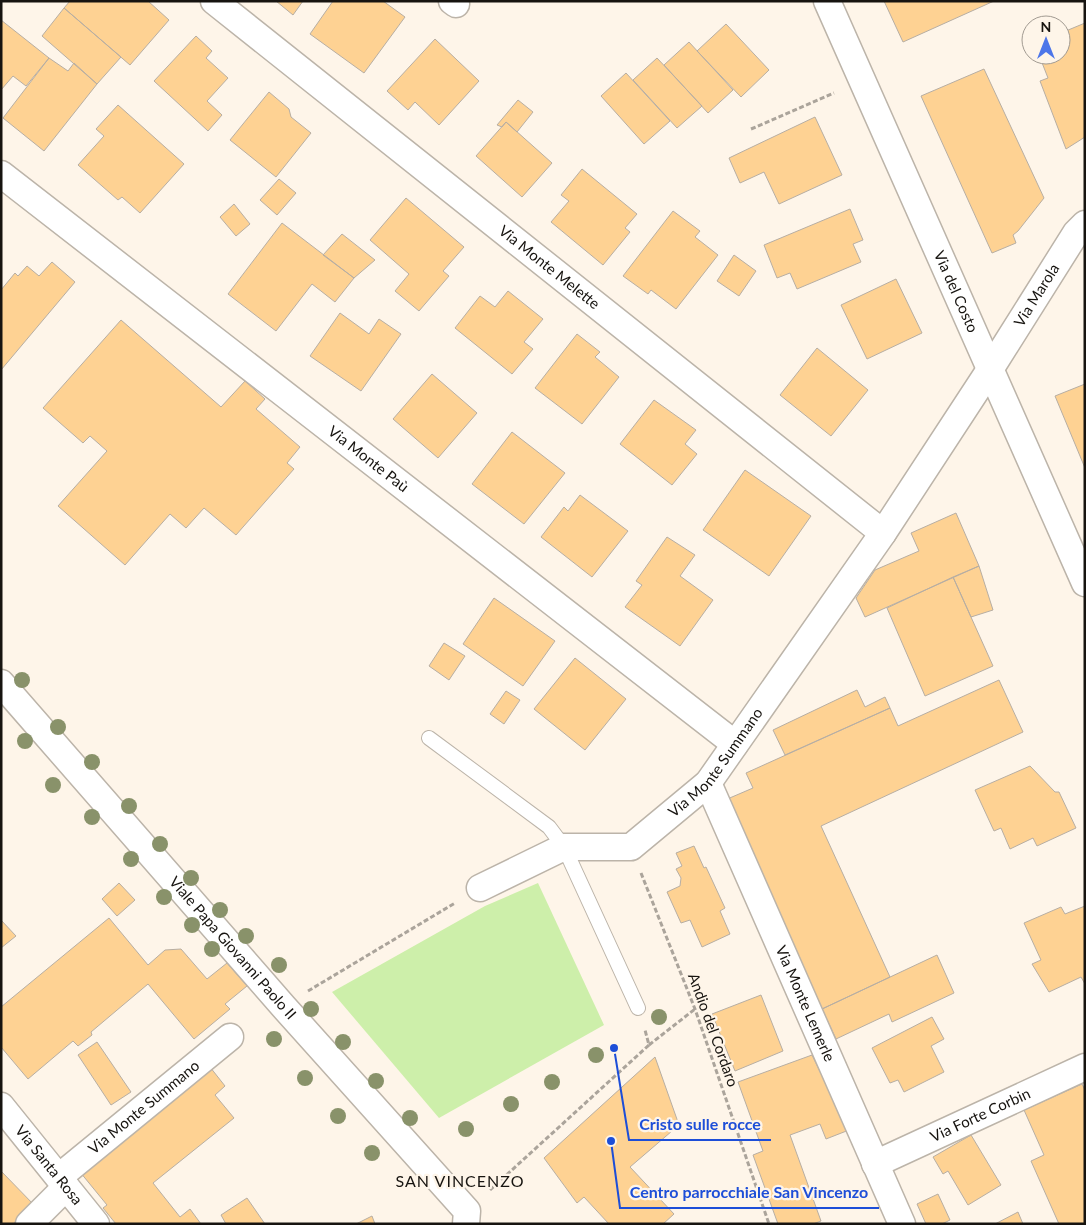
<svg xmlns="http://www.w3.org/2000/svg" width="1086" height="1225" font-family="Lato,sans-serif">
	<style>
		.green { fill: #cdefaa }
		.building { fill: #fed293; stroke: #b7aea3 }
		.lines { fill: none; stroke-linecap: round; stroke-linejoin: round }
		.lane-casing { stroke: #bcb4a9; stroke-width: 16 }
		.street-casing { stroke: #bcb4a9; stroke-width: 29 }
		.path { stroke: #aba49b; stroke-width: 3; stroke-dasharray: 5 2.5; stroke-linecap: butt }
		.lane { stroke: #fff; stroke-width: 14 }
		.street { stroke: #fff; stroke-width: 26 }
		.tree { fill: #89926a }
		.labels { text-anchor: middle; stroke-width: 4.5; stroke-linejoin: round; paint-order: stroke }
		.street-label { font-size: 15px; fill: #171410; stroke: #fef5e9 }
		.neighbourhood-label { font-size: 16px; letter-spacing: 1px; fill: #171410; stroke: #fef5e9 }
		.leader { fill: none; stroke: #1d4ed8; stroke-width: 2 }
		.callout-dot { fill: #1d4ed8; stroke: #fef5e9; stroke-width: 2 }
		.callout-label { font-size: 16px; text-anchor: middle; font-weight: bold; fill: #1d4ed8; stroke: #fef5e9; stroke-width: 4.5; stroke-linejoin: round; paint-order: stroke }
	</style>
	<rect width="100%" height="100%" fill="#fef5e9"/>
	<path class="green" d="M538,883L604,1025L439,1118L332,992L485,906Z"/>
	<path class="building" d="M70,1H148L169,20L130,65L64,8Z
		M276,1H303L293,15Z
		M333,1H383L405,17L364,73L310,34Z
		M884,1H994L903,42Z
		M64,8L121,57L97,84L42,36Z
		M1,20L49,58L26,86L13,76L1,90Z
		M1085,23V137L1066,149L1040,81L1048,78L1039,55H1061V33Z
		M726,24L769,70L741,97L697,51Z
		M196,36L212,51L206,58L228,78L207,101L222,115L208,131L154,81Z
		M435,39L479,81L439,125L415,102L408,110L387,91Z
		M689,42L733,90L708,113L664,65Z
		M49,58L68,71L74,63L97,84L44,151L3,118Z
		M657,58L702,106L677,128L633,80Z
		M984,69L1044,198L1018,231L1013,235L1016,243L992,253L921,96Z
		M626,73L670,121L644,144L601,96Z
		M269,92L289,109L291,117L311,133L276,177L230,140Z
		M518,100L533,112L517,132L506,122L502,127L497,125Z
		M118,105L184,164L140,213L122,197L118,200L78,165L104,136L96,129Z
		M815,117L842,175L779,204L764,172L740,183L729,158Z
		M506,122L552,163L522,197L476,156Z
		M582,169L637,214L625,228L630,232L603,265L551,222L569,201L561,195Z
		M279,179L296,193L277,215L260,200Z
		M406,198L464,247L443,271L449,276L419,311L395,291L409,274L370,240Z
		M234,204L250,224L236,236L220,217Z
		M850,209L863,240L853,244L861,262L797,289L790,273L777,278L764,245Z
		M673,211L700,231L695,237L718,255L676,309L651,290L648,294L623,276Z
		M282,223L354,278L335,302L312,284L276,331L228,294Z
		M342,234L375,260L354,278L323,255Z
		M734,255L756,271L739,296L717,281Z
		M52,262L75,282L1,370V290L15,273L18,276L27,266L39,276Z
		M896,279L922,333L867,359L841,305Z
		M508,291L543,319L524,342L533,349L512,374L455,328L480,296L495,307Z
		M340,313L369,334L379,319L401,334L361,391L310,356Z
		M121,320L221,407L245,381L265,399L256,409L300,447L287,463L294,469L236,535L204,508L186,528L170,514L125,565L58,506L107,451L90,436L83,443L43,408Z
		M577,334L600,352L595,357L619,377L582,424L535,388Z
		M817,348L868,390L831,436L780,395Z
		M432,374L477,413L438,458L393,419Z
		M1085,384V468L1055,396Z
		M654,400L696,430L685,444L697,454L672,485L620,444Z
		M512,432L565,473L524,524L472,484Z
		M745,470L811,516L769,576L703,530Z
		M580,495L628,531L592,577L541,537L564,507L568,511Z
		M956,513L979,566L865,617L856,598L875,570L919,551L911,533Z
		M667,537L695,555L680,576L713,600L680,646L625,607L642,585L636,581Z
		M979,566L993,610L971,617L953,577Z
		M953,577L993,666L925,696L887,608Z
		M494,598L555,641L523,686L463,644Z
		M444,643L465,656L449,680L429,666Z
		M575,658L626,699L585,750L534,709Z
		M999,680L1023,732L821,826L890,977L822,1009L725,800L753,788L746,773L890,708L898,726Z
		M857,690L865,707L885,697L890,708L785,755L773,730Z
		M506,691L520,700L504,724L490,714Z
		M1030,766L1055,792H1059L1076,828L1037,846L1033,838L1010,849L1001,828L994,831L975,790Z
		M694,846L704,868L706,867L725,908L720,911L730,934L702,947L690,920L681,923L667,892L680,886L681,878L676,869L682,866L676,853Z
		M119,883L135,900L117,916L102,899Z
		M1085,906V984L1081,977L1049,992L1032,964L1041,960L1024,923L1061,907L1065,914Z
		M109,918L148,965L165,950L181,949L207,979L227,963L247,986L225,1004L230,1009L194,1039L148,984L91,1032L92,1035L78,1046L73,1041L28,1079L1,1047V1007Z
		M1,920L16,936L1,948Z
		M937,955L954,993L892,1022L889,1014L836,1039L822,1009Z
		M761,995L783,1051L735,1071L712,1014Z
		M932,1017L944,1039L931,1046L944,1072L904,1092L898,1080L890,1083L872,1048Z
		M97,1042L131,1092L111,1105L78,1055Z
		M812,1055L849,1130L826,1139L820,1124L790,1135L821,1221L813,1224H778L753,1155L763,1151L738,1082Z
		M655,1057L679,1125L630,1167L674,1214L663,1224H609L584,1197L577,1203L544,1158Z
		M210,1067L225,1086L215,1095L234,1118L153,1183L180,1217L190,1209L201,1224H116L103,1208L107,1205L80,1172Z
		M1082,1084L1085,1090V1224H1059L1031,1161L1044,1155L1024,1110Z
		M971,1135L1001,1185L968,1205L948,1171L943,1174L933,1157Z
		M1,1171L35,1206L13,1224H1Z
		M938,1194L950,1220L942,1224H926L917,1204Z
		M247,1198L265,1224H226L221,1215Z
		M1018,1212L1023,1224H995Z
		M372,1216L375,1224H356Z"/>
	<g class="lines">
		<g class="lane-casing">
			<path id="lane" d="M429,738L549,827L564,847L638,1008"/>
		</g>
		<g class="street-casing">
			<g id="street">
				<path id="s1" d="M214,1L883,533"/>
				<path d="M452,1L456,4"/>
				<path id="s2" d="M827,1L1085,583"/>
				<path id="s3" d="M1,174L735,744"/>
				<path id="s4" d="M1,683L283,1006L467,1211L466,1224"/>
				<path id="s5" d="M708,783L902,1224"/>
				<path id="s6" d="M480,888L564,847H631L708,783L883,533L991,368L1076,233L1085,224"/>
				<path id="s7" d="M1,1106L96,1224"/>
				<path id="s8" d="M875,1164L1085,1067"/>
				<path id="s9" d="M59,1177L230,1037"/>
				<path d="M29,1224L66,1187"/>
			</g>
		</g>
		<path class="path" d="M751,129L834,93
			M641,873L695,1009L769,1224
			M308,991L455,903
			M649,1045L695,1009
			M490,1190L649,1045L645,1030"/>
		<use href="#lane" class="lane"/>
		<use href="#street" class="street"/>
	</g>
	<g class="tree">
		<circle cx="22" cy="680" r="8"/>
		<circle cx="58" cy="727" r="8"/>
		<circle cx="25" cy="741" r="8"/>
		<circle cx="92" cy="762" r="8"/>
		<circle cx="53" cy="785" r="8"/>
		<circle cx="129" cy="806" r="8"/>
		<circle cx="92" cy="817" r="8"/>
		<circle cx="160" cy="844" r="8"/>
		<circle cx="131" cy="859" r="8"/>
		<circle cx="191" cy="878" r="8"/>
		<circle cx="164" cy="897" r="8"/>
		<circle cx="220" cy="910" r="8"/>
		<circle cx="192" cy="925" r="8"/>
		<circle cx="246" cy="936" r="8"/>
		<circle cx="212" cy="949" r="8"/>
		<circle cx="279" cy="965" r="8"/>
		<circle cx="311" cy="1009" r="8"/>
		<circle cx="659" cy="1017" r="8"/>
		<circle cx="274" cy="1039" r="8"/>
		<circle cx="343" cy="1042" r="8"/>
		<circle cx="596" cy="1055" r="8"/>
		<circle cx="305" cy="1078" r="8"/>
		<circle cx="376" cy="1081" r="8"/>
		<circle cx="552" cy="1082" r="8"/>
		<circle cx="511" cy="1104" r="8"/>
		<circle cx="338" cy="1116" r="8"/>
		<circle cx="410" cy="1118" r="8"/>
		<circle cx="466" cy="1129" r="8"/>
		<circle cx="372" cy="1153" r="8"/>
	</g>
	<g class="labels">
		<g class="street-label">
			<text dy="5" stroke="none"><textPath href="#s1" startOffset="428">Via Monte Melette</textPath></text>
			<text dy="5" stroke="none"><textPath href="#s2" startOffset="318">Via del Costo</textPath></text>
			<text dy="5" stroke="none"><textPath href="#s6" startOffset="849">Via Marola</textPath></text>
			<text dy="5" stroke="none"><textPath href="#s3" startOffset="465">Via Monte Paù</textPath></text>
			<text dy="5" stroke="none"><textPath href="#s6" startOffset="281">Via Monte Summano</textPath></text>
			<text dy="5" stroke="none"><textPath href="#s4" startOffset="352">Viale Papa Giovanni Paolo II</textPath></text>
			<text dy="5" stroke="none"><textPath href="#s5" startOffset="241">Via Monte Lemerle</textPath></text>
			<text transform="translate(713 1030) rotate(70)" y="5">Andio del Cordaro</text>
			<text dy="5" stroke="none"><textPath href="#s9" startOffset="110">Via Monte Summano</textPath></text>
			<text dy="5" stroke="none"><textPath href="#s8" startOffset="116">Via Forte Corbin</textPath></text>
			<text dy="5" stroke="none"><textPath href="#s7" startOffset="76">Via Santa Rosa</textPath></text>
		</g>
		<g class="neighbourhood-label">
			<text x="460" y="1187">SAN VINCENZO</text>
		</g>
	</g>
	<path class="leader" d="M614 1048L629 1140H771M611 1141L620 1208H879"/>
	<g class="callout-dot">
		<circle cx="614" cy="1048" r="5"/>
		<circle cx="611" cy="1141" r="5"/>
	</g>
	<g class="callout-label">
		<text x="700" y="1130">Cristo sulle rocce</text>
		<text x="749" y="1198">Centro parrocchiale San Vincenzo</text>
	</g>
	<rect width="1086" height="1225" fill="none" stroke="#171410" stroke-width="5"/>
	<g transform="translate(1046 40)"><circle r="24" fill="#fef5e9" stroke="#a29b92"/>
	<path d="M0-4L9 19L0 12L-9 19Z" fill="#4d76e9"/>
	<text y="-8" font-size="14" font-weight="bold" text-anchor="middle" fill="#171410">N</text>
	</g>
</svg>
